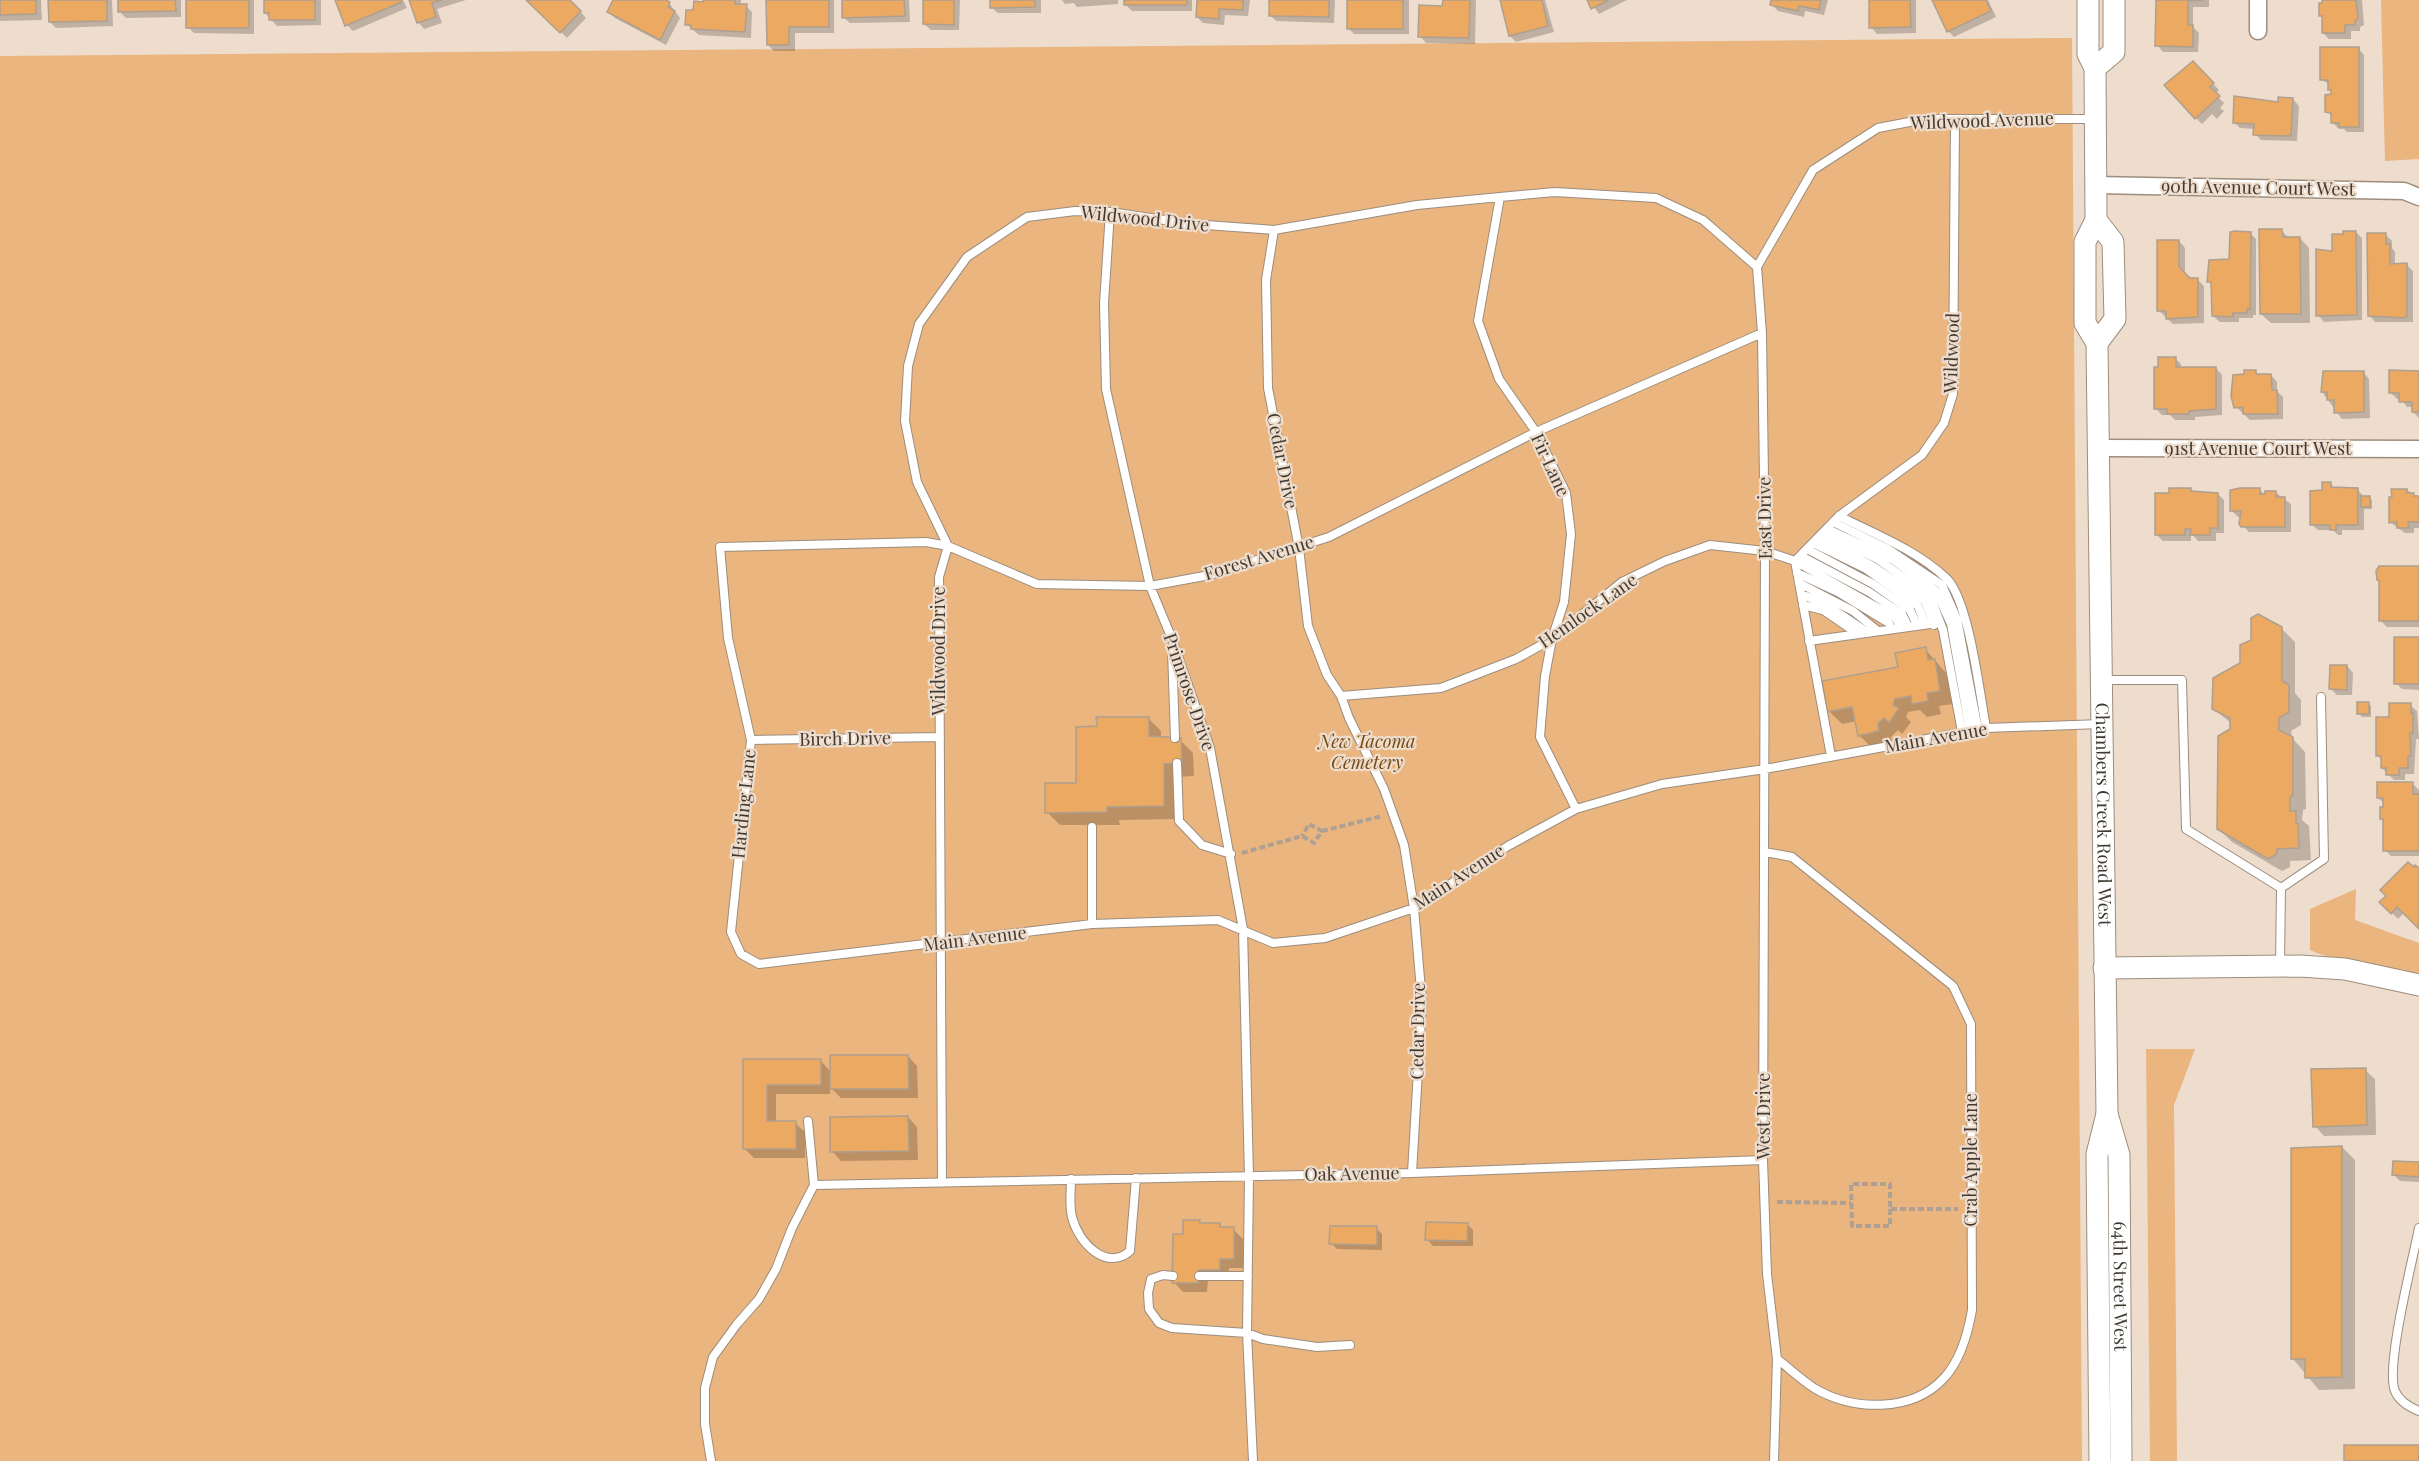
<svg xmlns="http://www.w3.org/2000/svg" width="2419" height="1461" font-family="'Playfair Display',serif">
	<style>
		.green { fill: #eab57f }
		.shadow { fill: #0003 }
		.building { fill: #eca961; stroke: #af9f8f; stroke-width: 1.5 }
		.lines { fill: none; stroke-linecap: round; stroke-linejoin: round }
		.service-casing { stroke: #9c8d7d; stroke-width: 10 }
		.minor-casing { stroke: #9c8d7d; stroke-width: 19 }
		.tertiary-casing { stroke: #9c8d7d; stroke-width: 23 }
		.path { stroke: #aea194; stroke-width: 4; stroke-dasharray: 6 3; stroke-linecap: butt }
		.service { stroke: #fff; stroke-width: 8 }
		.minor { stroke: #fff; stroke-width: 16 }
		.tertiary { stroke: #fff; stroke-width: 21 }
		.labels { text-anchor: middle; stroke-width: 4.5; stroke-linejoin: round; paint-order: stroke }
		.street-label { font-size: 18px; fill: #413a33; stroke: #edc }
		.park-label { font-size: 18px; font-style: italic; fill: #764a13; stroke: #edc }
	</style>
	<rect width="100%" height="100%" fill="#edc"/>
	<path class="green" d="M2381,0H2419V159L2385,161Z
		M2072,38L2082,1461H0V56Z
		M2356,889L2355,920L2419,943V975C2384,964 2343,965 2310,950V909Z
		M2146,1049H2195L2174,1105L2177,1461H2150Z"/>
	<path class="shadow" d="M0,0H41L42,20L0,21Z
		M50,0H112L113,26L56,28L50,22Z
		M119,0H181V17L126,18L119,11Z
		M188,0H254V34L194,33L188,27Z
		M265,0H321V25L277,26L265,13Z
		M336,0H403L407,8L353,31L347,25Z
		M411,0H466L437,9L442,23L424,29L418,22Z
		M528,0H570L586,18L567,38Z
		M615,0H662L669,3L680,18L666,45L615,18L609,12Z
		M704,0H741V5L746,6L752,12L751,38L699,35L693,30L686,24L704,3Z
		M768,0H834V33H795V51H774L768,45Z
		M843,0H909L910,22L850,23L843,17Z
		M925,0H960L959,30H931L924,24Z
		M991,0H1041V13H998L991,7Z
		M1062,0H1118V4L1077,7L1074,3L1065,4Z
		M1125,0H1192V11H1132L1125,4Z
		M1198,0H1250L1248,16L1225,15L1224,25L1203,23L1197,17Z
		M1271,0H1335L1334,23L1276,21L1270,15Z
		M1348,0H1409V34H1354L1348,28Z
		M1444,0H1476L1475,44L1426,43L1420,36L1444,7Z
		M1501,0H1545L1554,32L1516,42L1510,36Z
		M1589,0H1627L1599,14Z
		M1773,0H1828L1824,15L1805,11L1804,17L1778,11L1772,5Z
		M1870,0H1916V33L1877,34L1871,27Z
		M1934,0H1988L1996,17L1954,37L1948,31Z
		M2157,0H2209V7H2193V27L2199,33L2198,52H2163L2157,45Z
		M2323,0H2362L2364,25L2360,27V31H2351V39H2329L2323,33L2321,4H2323Z
		M2358,48L2364,55V132H2347L2344,129H2339L2333,123V117L2327,111L2332,92L2330,85L2321,79Z
		M2199,69L2219,90L2215,94L2224,103L2220,108L2224,111L2217,119L2212,114L2202,124L2196,118Z
		M2236,98L2279,103L2293,99L2299,106L2297,141L2261,140L2255,134V129L2240,128L2234,122Z
		M2282,231L2289,238H2300L2309,248L2310,323H2271L2261,314Z
		M2356,232L2362,238V320L2324,322L2318,315L2334,253L2344,235Z
		M2250,233L2256,239V315H2253V318H2239V322H2220L2213,316V286L2209,282L2231,261Z
		M2386,235L2392,241V248L2395,252V265H2407L2413,271V322H2375L2369,315Z
		M2179,241L2185,248V275L2190,280H2198L2204,286V323L2173,324L2158,310Z
		M2175,358L2181,364V368H2216L2222,375V415L2195,417V420H2175L2170,415H2162L2156,409Z
		M2256,372L2259,376L2271,375L2277,382V391L2283,397V419L2250,420L2236,407Z
		M2363,372L2369,379L2370,418L2342,419L2322,392Z
		M2419,373V418L2413,412V407H2407L2401,399H2397L2391,393Z
		M2331,484L2335,489H2357L2364,497H2369L2372,500V509H2364V530H2342V535H2338L2333,530H2318L2311,524L2323,492Z
		M2191,489L2195,493L2218,494L2224,500V533H2216V541H2198L2191,533V541H2163L2157,535L2170,494Z
		M2260,490L2267,497L2275,492L2291,504V532H2249L2241,524L2242,517H2238L2232,511Z
		M2407,490L2419,498V528H2414V533H2405L2390,522Z
		M2419,568V627H2387L2380,620Z
		M2281,628L2295,642V693L2301,700V725L2291,731L2292,738L2305,752L2306,809L2303,810L2302,820L2309,826L2311,860L2290,861V867L2282,871L2232,842L2219,829L2232,724L2214,709L2242,664Z
		M2419,638V690L2402,689L2396,683Z
		M1925,649L1947,674L1953,704L1939,706L1941,714L1927,717L1920,710L1908,712L1906,717L1911,722L1902,734L1898,730L1891,737L1892,744L1872,748L1859,735L1857,721L1842,724L1829,711L1900,668Z
		M2347,666L2353,673L2352,695H2337L2331,689Z
		M2368,703L2371,706V717H2362L2359,714Z
		M2410,705L2417,711L2419,739H2416L2414,774H2405V780H2394L2382,768V760L2378,756L2390,719Z
		M1148,718L1161,731V738L1180,740L1193,753L1194,776L1176,777L1177,819L1119,820L1120,825H1060L1047,812L1078,784L1098,728Z
		M2413,784L2419,790V856H2391L2385,850V822L2381,819L2385,804L2378,798Z
		M2419,870V926L2405,912L2398,919L2381,902Z
		M908,1056L917,1066L918,1098H841L830,1087V1094H776V1123H795L805,1132V1158H754L744,1148V1061H821L831,1072Z
		M2365,1070L2375,1079L2376,1135L2324,1136L2315,1126Z
		M908,1117L917,1127L918,1160L841,1161L832,1151Z
		M2342,1147L2355,1160V1389L2319,1390L2293,1359Z
		M2419,1163V1182L2400,1181L2394,1175Z
		M1199,1222L1202,1224L1219,1225L1224,1229H1233L1243,1239V1268H1229V1279H1208L1207,1292H1183L1174,1282Z
		M1467,1224L1473,1230V1246H1433L1427,1239Z
		M1376,1228L1382,1234V1250L1337,1249L1331,1243Z"/>
	<path class="building" d="M0,0H36V14L0,15Z
		M48,0H107V21L49,22Z
		M118,0H175L176,11L118,12Z
		M186,0H249V28H186Z
		M264,0H315V20H269V13H264Z
		M335,0H401L402,2L345,26Z
		M409,0H442L432,3L436,17L417,23Z
		M526,0H570L581,11L560,33Z
		M613,0H666L670,2L668,7L675,11L660,40L607,12Z
		M703,0H735V4H747L745,32L691,29V25H685L686,10H693L694,1L703,2Z
		M766,0H829V27H789V45H767Z
		M842,0H904L905,16L842,18Z
		M923,0H954V25L923,24Z
		M990,0H1035V7L990,8Z
		M1124,0H1187V5H1124Z
		M1197,0H1243V10L1219,9V19L1196,17Z
		M1269,0H1329V17L1269,16Z
		M1347,0H1403V29H1347Z
		M1443,0H1470L1469,38L1418,37L1419,5L1442,6Z
		M1500,0H1542L1548,26L1509,36Z
		M1587,0H1609L1591,9Z
		M1771,0H1821L1819,10L1799,6L1798,11L1770,5Z
		M1869,0H1910L1911,27L1869,28Z
		M1932,0H1986L1991,11L1947,32Z
		M2156,0H2203L2188,1V25H2193V47L2155,46Z
		M2322,0H2356L2358,19L2355,21V25H2345V33H2322V16H2319V3H2322Z
		M2320,47H2359V127H2339V123H2331V113L2325,112V95L2331,94V90H2328V80H2320Z
		M2193,61L2214,83L2210,87L2220,96L2195,119L2164,85Z
		M2234,96L2278,102V97L2293,98L2291,136L2253,135L2254,124L2233,123Z
		M2259,229H2282L2283,237H2300L2301,314H2260Z
		M2235,231L2251,232L2250,310L2247,309V313H2233V317L2212,316L2211,282H2207L2209,260L2229,259L2230,232Z
		M2343,231H2356L2357,315L2316,316V249L2332,251V234H2343Z
		M2367,233H2386V244H2390V264L2407,263V316L2404,318L2368,316Z
		M2157,240H2179V267L2190,278H2198V317L2166,319V311H2157Z
		M2158,357H2176V367H2216V409L2189,411V414H2167V409H2154V367H2158Z
		M2244,370H2256V374H2271L2272,390H2277L2278,414H2243V407L2234,408L2231,396L2233,375L2244,374Z
		M2389,370L2419,371V412H2412V402H2399V393H2389Z
		M2323,371H2364V412L2334,413V400H2327V392H2321Z
		M2322,482H2331V487L2358,488V525H2336V530H2330V525H2310V491L2322,490Z
		M2169,488H2191V491L2218,493V528H2210V535H2190L2191,529H2185V535H2155V493H2169Z
		M2240,488H2260V494H2265V491H2276V497H2285V527H2241L2239,524L2241,511H2230V490Z
		M2391,489H2407V493H2414V496H2419V522H2408L2409,528H2397V522L2389,523V497H2392Z
		M2361,496H2370V507H2361Z
		M2379,566H2419V621H2379V581L2377,580L2376,571Z
		M2258,614L2282,627V681L2289,685V712L2279,718V730L2293,737V796L2290,797V811H2296V823L2298,824L2299,848L2277,849V854L2268,859L2217,829L2218,736L2230,729V718L2212,709L2213,678L2240,663V645L2251,640V618Z
		M2394,637H2419V684H2394Z
		M1926,647L1928,660L1935,659L1940,691L1927,693L1928,701L1912,704L1911,696L1895,699L1893,705L1899,708L1889,723L1884,718L1878,723L1879,731L1858,736L1852,707L1827,712L1822,681L1898,667L1895,653Z
		M2330,665H2347V690L2329,689Z
		M2357,702H2369V714H2357Z
		M2389,703H2411V713H2413V733H2410L2411,756H2408V768H2399V775H2386V768H2381V756H2376V717H2389Z
		M1096,717H1149V736L1181,738L1182,763L1164,764V806L1107,807V812L1045,813V783H1076V727L1097,726Z
		M2377,782H2413V794H2419V851H2383V819H2380V807H2383V798H2377Z
		M2408,862L2414,867L2415,865L2419,868V929L2397,907L2391,914L2379,902L2386,896L2380,890Z
		M830,1055H908L909,1089H830Z
		M743,1059H821V1085H767V1121H796V1149H743Z
		M2366,1068L2367,1125L2313,1127L2311,1069Z
		M908,1116L909,1151L830,1152V1117Z
		M2342,1146V1377L2305,1378V1359H2291V1148Z
		M2393,1161L2419,1162V1177L2392,1175Z
		M1183,1220H1200V1223H1220V1227H1234V1259H1220V1270H1199L1198,1283H1172L1173,1234H1183Z
		M1426,1222L1468,1223L1467,1241L1425,1240Z
		M1330,1226H1377V1245L1329,1244Z
		M2344,1445H2419V1461H2344Z"/>
	<g class="lines">
		<g class="service-casing">
			<path id="service" d="M1500,197L1478,321L1499,379L1536,432L1566,493L1571,534L1564,602L1552,639L1545,676L1540,737L1576,809
				M1110,212L1104,303L1106,389L1150,586L1172,639L1210,748L1243,929L1249,1177L1247,1333L1253,1461
				M1274,230L1266,280L1268,388L1299,548L1308,626L1327,675L1341,696L1349,718L1384,789L1404,845L1414,908L1422,1002L1412,1173
				M1757,267L1762,333L1765,551L1763,1160L1767,1274L1777,1359L1774,1461
				M1757,267L1813,170L1878,128L1925,119H2096
				M1762,333L1536,432L1329,537L1210,575L1150,586L1037,584L948,546L926,542L720,547L728,638L751,740L731,932L741,954L759,964L1092,924L1218,920L1273,943L1325,938L1414,908L1508,846L1576,809L1662,784L1765,769L1986,728L2101,724
				M1839,516C1875,534 1916,550 1946,578C1969,599 1980,696 1986,728
				M1833,522L1888,549L1942,585L1957,619L1978,730
				M1827,529L1892,559L1936,591L1951,624L1970,731
				M1822,534L1876,558L1930,596L1943,630L1962,732
				M1817,539L1871,565L1925,601L1934,625
				M1813,543L1866,569L1918,606L1925,624
				M1807,549L1873,584L1910,610L1917,625
				M1801,556L1869,592L1902,614L1908,626
				M1795,561L1839,516L1922,455L1944,423L1953,394L1955,119
				M1795,561L1831,756
				M1797,573L1838,592L1889,623L1891,629
				M1799,583L1853,611L1878,631
				M1801,594L1827,605L1867,632
				M1803,605L1823,610L1858,634
				M1809,641L1930,624
				M1172,649L1175,738
				M2101,680H2182L2186,829L2281,888
				M1341,696L1441,688L1516,659L1552,639L1622,582L1665,561L1710,545L1765,551L1795,561L1896,618L1900,628
				M751,740L940,737
				M1177,763L1179,821L1202,845L1231,854
				M1092,827V924
				M1765,852L1792,857L1953,986L1971,1024L1972,1310C1968,1333 1960,1361 1944,1378C1912,1413 1852,1411 1814,1388C1802,1380 1790,1369 1777,1359
				M2281,888L2324,859L2321,697
				M2280,965L2281,888
				M1071,1179C1071,1191 1069,1205 1072,1217C1078,1242 1106,1272 1130,1251L1136,1178
				M942,1181L939,577L948,546L917,482L905,421L908,366L919,324L967,257L1027,217L1075,211L1110,212L1192,224L1274,230L1417,205L1500,197L1555,192L1656,198L1703,220L1757,267
				M814,1185L1412,1173L1763,1160
				M2419,1228C2413,1259 2385,1367 2395,1391C2399,1401 2409,1407 2419,1411
				M1173,1276L1163,1275L1151,1279L1148,1293L1149,1309L1159,1323L1172,1328L1247,1333L1263,1339L1317,1347L1350,1345
				M1199,1276H1248
				M711,1461L705,1424V1388L713,1357L737,1324L759,1299L776,1269L792,1228L814,1185L808,1121"/>
		</g>
		<g class="minor-casing">
			<path id="minor" d="M2258,0V31
				M2096,185L2404,191L2419,197
				M2097,448L2419,449"/>
		</g>
		<g class="tertiary-casing">
			<g id="tertiary">
				<path id="s1" d="M2088,0V54L2095,68L2096,220L2085,242V323L2097,343L2107,1114L2097,1154L2100,1461"/>
				<path d="M2095,68L2114,52V0"/>
				<path d="M2096,220L2113,242L2115,319L2097,343"/>
				<path d="M2104,968L2300,966L2345,969L2419,985"/>
				<path id="s2" d="M2107,1114L2119,1155L2121,1461"/>
			</g>
		</g>
		<path class="path" d="M1322,831L1382,816
			M1242,853L1302,836L1314,843L1322,831L1309,824L1302,836
			M1777,1202L1851,1203
			M1890,1209V1226H1852L1851,1184H1890V1209H1958"/>
		<use href="#service" class="service"/>
		<use href="#minor" class="minor"/>
		<use href="#tertiary" class="tertiary"/>
	</g>
	<g class="labels">
		<g class="street-label">
			<text transform="translate(1982 121) rotate(-2)" y="6">Wildwood Avenue</text>
			<text transform="translate(2258 188) rotate(1)" y="6">90th Avenue Court West</text>
			<text transform="translate(1145 219) rotate(6)" y="6">Wildwood Drive</text>
			<text transform="translate(1952 353) rotate(-88)" y="6">Wildwood</text>
			<text x="2258" y="455">91st Avenue Court West</text>
			<text transform="translate(1282 461) rotate(79)" y="6">Cedar Drive</text>
			<text transform="translate(1550 465) rotate(65)" y="6">Fir Lane</text>
			<text transform="translate(1765 518) rotate(-91)" y="6">East Drive</text>
			<text transform="translate(1259 558) rotate(-17)" y="6">Forest Avenue</text>
			<text transform="translate(1588 611) rotate(-35)" y="6">Hemlock Lane</text>
			<text transform="translate(939 651) rotate(-90)" y="6">Wildwood Drive</text>
			<text transform="translate(1189 692) rotate(71)" y="6">Primrose Drive</text>
			<text transform="translate(1936 738) rotate(-10)" y="6">Main Avenue</text>
			<text transform="translate(845 739) rotate(-1)" y="6">Birch Drive</text>
			<text transform="translate(744 804) rotate(-84)" y="6">Harding Lane</text>
			<text dy="6" stroke="none"><textPath href="#s1" startOffset="822">Chambers Creek Road West</textPath></text>
			<text transform="translate(1459 877) rotate(-33)" y="6">Main Avenue</text>
			<text transform="translate(975 939) rotate(-7)" y="6">Main Avenue</text>
			<text transform="translate(1418 1031) rotate(-89)" y="6">Cedar Drive</text>
			<text transform="translate(1764 1116) rotate(-90)" y="6">West Drive</text>
			<text transform="translate(1971 1160) rotate(-90)" y="6">Crab Apple Lane</text>
			<text transform="translate(1352 1174) rotate(-1)" y="6">Oak Avenue</text>
			<text dy="6" stroke="none"><textPath href="#s2" startOffset="174">64th Street West</textPath></text>
		</g>
		<g class="park-label">
			<text x="1367" y="748">New Tacoma<tspan x="1367" dy="21">Cemetery</tspan></text>
		</g>
	</g>
</svg>
